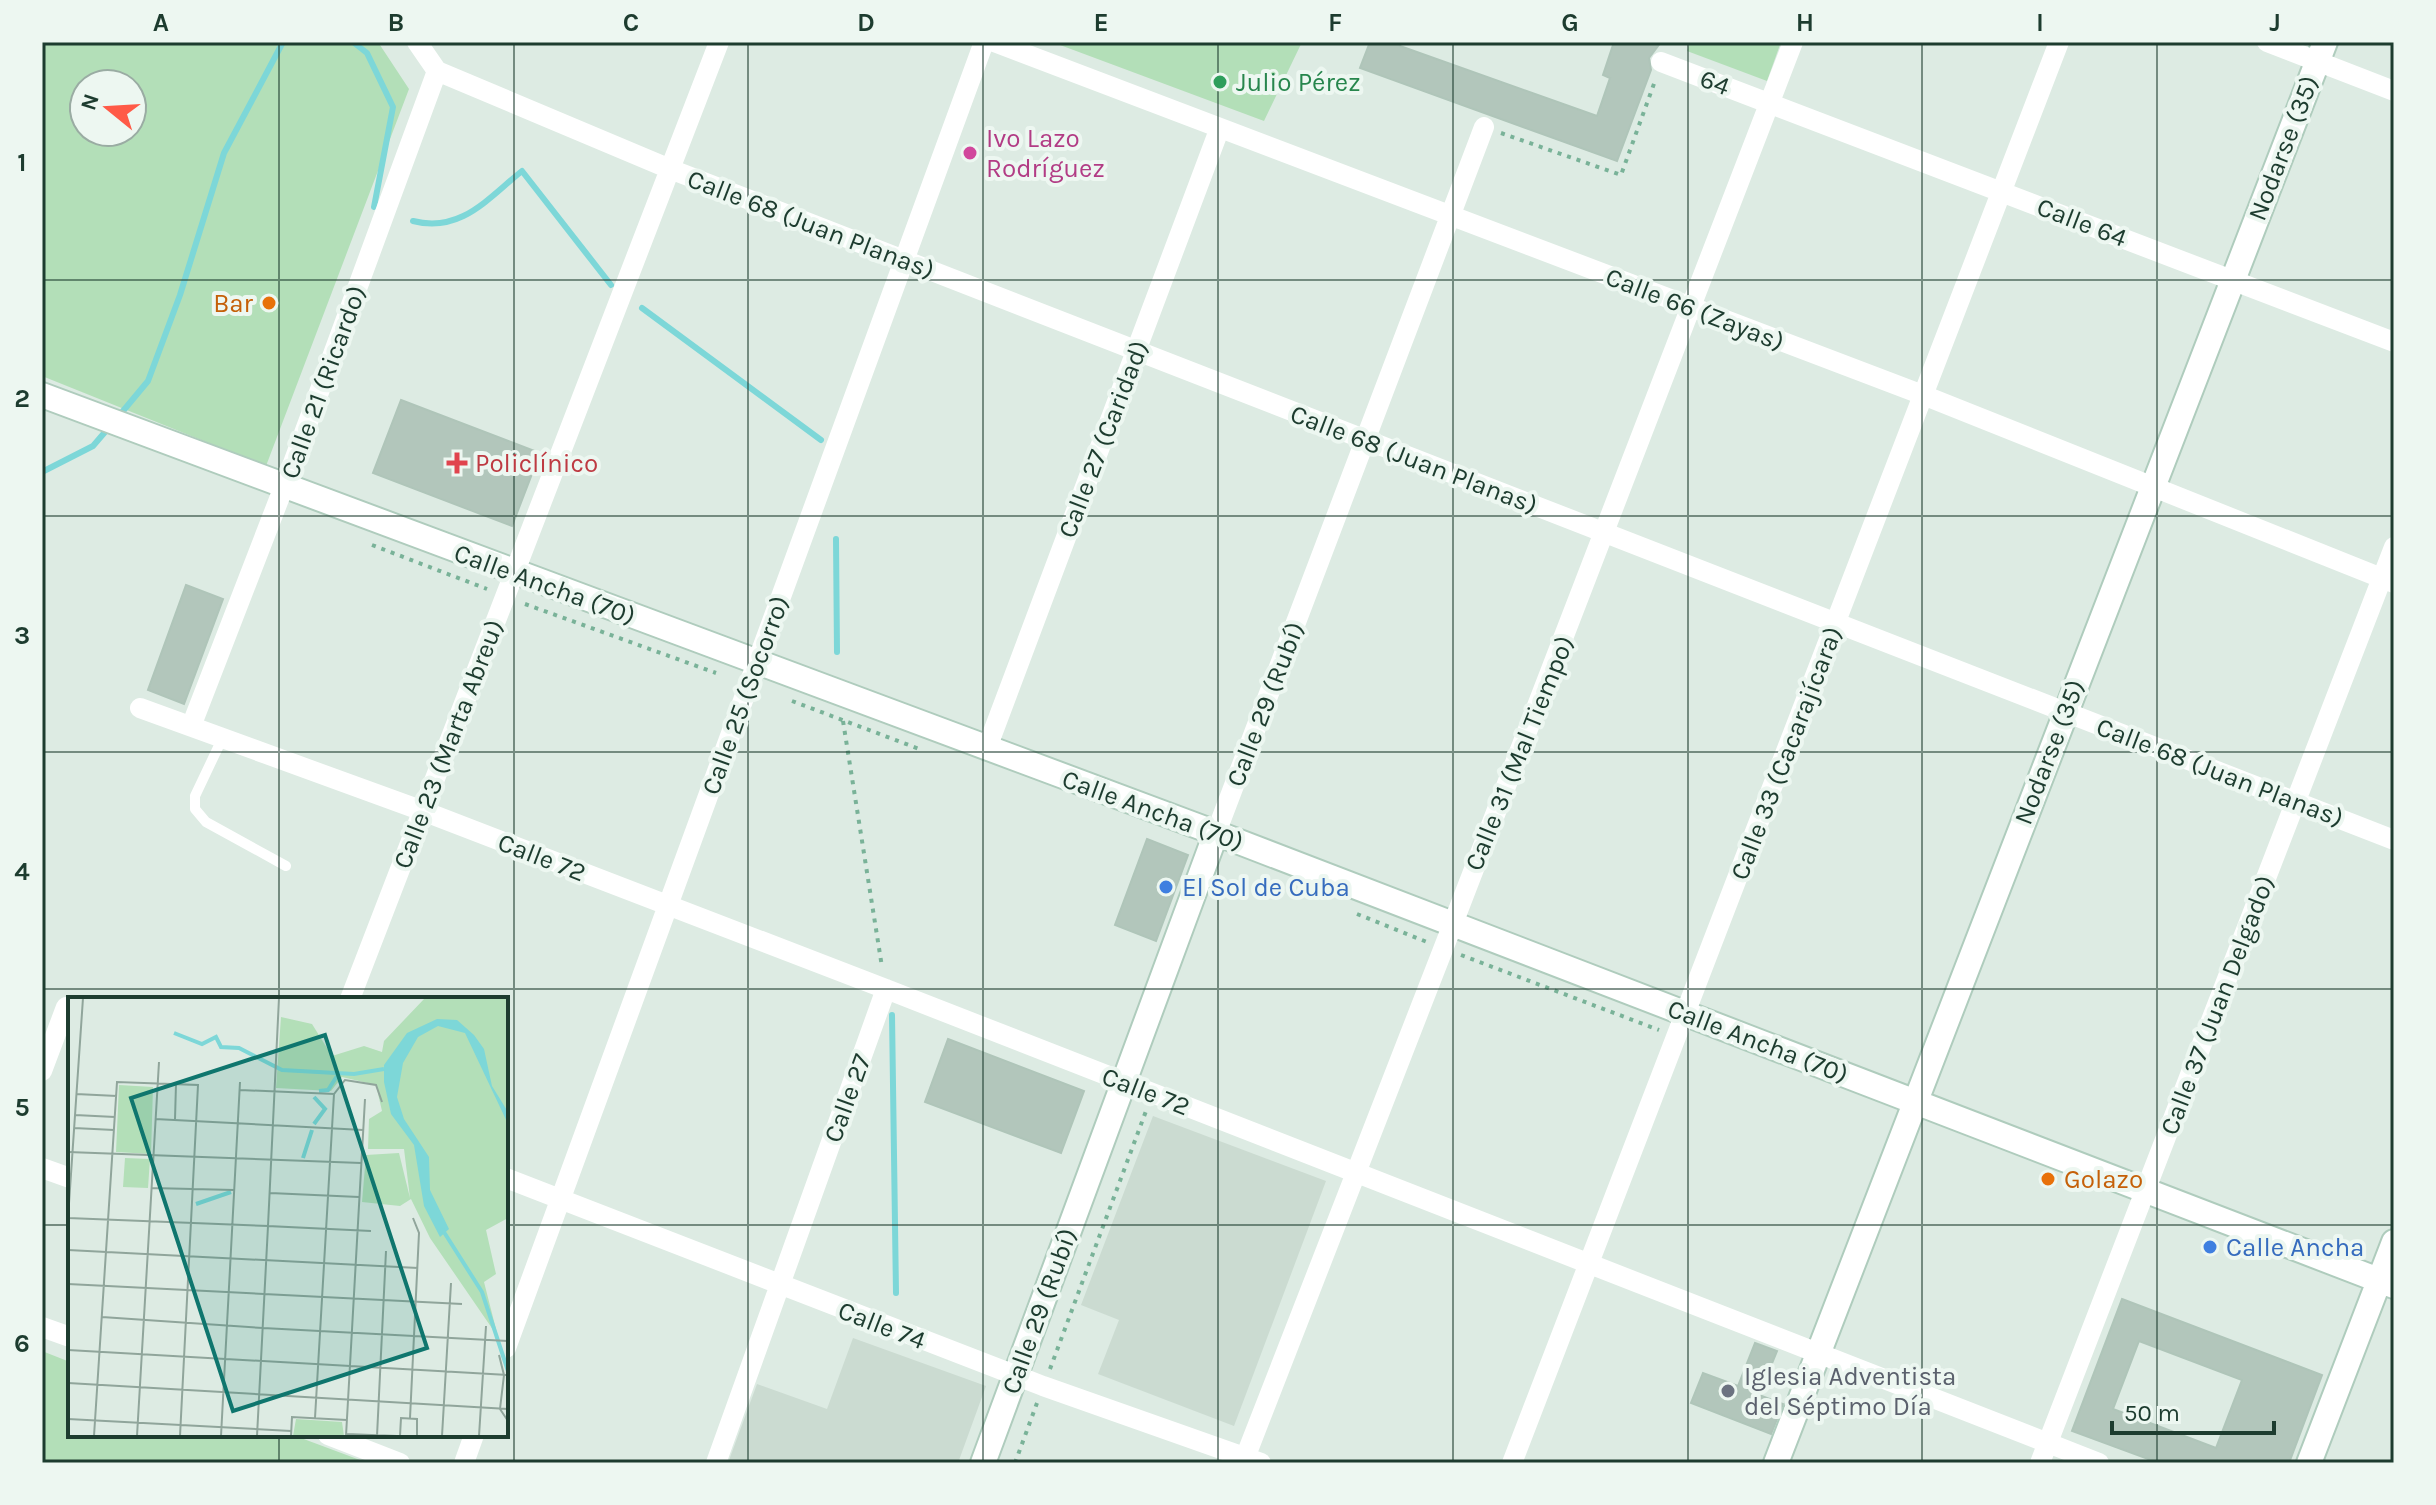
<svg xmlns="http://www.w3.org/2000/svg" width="2436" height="1505" font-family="Karla,sans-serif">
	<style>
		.built { fill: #cbdbd1 }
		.green { fill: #b3dfb8; fill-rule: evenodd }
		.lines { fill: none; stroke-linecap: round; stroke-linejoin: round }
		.stream { stroke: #7dd7d8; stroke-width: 6 }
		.building { fill: #b2c6bb; stroke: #afc5b9; stroke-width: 2; fill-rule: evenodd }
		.secondary-casing { stroke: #afccbd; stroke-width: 28 }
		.path { stroke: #79b298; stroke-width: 4; stroke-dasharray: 4 6; stroke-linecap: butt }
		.lane { stroke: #fff; stroke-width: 10 }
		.street { stroke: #fff; stroke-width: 20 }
		.secondary { stroke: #fff; stroke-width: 24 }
		.grid { fill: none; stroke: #1d3c2f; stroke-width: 2; stroke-opacity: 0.55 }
		.leisure-dot { fill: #2e9e5b; stroke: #edf7f1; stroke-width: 3 }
		.hotel-dot { fill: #d1479c; stroke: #edf7f1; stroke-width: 3 }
		.food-dot { fill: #e8710a; stroke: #edf7f1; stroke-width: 3 }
		.health-dot { fill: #e0444e; stroke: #edf7f1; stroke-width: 3 }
		.shop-dot { fill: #3f7fe0; stroke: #edf7f1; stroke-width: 3 }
		.worship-dot { fill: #6b7280; stroke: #edf7f1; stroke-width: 3 }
		.labels { text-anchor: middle; stroke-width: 8; stroke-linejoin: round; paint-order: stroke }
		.leisure-label { font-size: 26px; fill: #27864d; stroke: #edf7f1; text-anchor: start }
		.street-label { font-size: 26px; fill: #1d3c2f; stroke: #edf7f1 }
		.hotel-label { font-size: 26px; fill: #b23c85; stroke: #edf7f1; text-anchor: start }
		.food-label { font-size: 26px; fill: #c56008; stroke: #edf7f1; text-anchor: end }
		.health-label { font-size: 26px; fill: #be3a42; stroke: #edf7f1; text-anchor: start }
		.shop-label { font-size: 26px; fill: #366cbe; stroke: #edf7f1; text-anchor: start }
		.worship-label { font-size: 26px; fill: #5b616d; stroke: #edf7f1; text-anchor: start }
		.inset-river { fill: none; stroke: #7dd7d8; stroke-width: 4 }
		.inset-road { fill: none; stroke: #90a59b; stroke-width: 2 }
		.view { fill: #0f766e; fill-opacity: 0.15; stroke: #0f766e; stroke-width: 4 }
		.inset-edge { fill: none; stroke: #1d3c2f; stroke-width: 4 }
		.neatline { fill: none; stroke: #1d3c2f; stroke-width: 3 }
		.grid-label { font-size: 26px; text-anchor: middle; font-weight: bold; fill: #1d3c2f }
	</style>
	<rect width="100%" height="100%" fill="#ddebe3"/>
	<path class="built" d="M1153,1116L1326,1181L1234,1426L1098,1374L1119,1320L1081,1305Z
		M853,1338L986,1386L958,1463H728L757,1384L827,1409Z"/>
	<path class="green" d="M42,42H378L409,89L266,466L42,376ZM84,84H132V132H84Z
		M1052,42H1302L1264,121Z
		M1690,42H1781L1767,81L1687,51Z
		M42,1351L70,1362V1435H293L368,1463H42Z"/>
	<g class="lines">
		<path class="stream" d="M353,42L367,53L393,107L374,207
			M413,221C461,233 487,199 522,171L611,285
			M642,308L821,440
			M118,417L148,381L180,295L224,153L283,42
			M42,472L93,446L111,425
			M836,539L837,652
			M892,1015L896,1293"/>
	</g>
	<path class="building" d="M1370,42H1401L1400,46L1597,116L1610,78L1603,75L1614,42H1661L1649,58L1651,70L1617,161L1360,68Z
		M401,400L540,453L512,526L373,473Z
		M186,585L223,599L184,704L148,690Z
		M1147,839L1188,855L1156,941L1115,925Z
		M948,1039L1084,1091L1061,1153L925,1102Z
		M2122,1299L2322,1375L2289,1463H2159L2072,1431ZM2139,1341L2242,1380L2216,1448L2113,1409Z
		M1755,1343L1777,1351L1759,1395L1783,1404L1771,1434L1691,1403L1703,1373L1738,1386Z"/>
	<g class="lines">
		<g class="secondary-casing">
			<path id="secondary" d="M42,395L1216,833L2394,1286
				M983,1463L1216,833
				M1776,1463L2325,42
				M2309,1463L2394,1242"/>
		</g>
		<path class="path" d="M1501,133L1621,175L1655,81
			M372,545L487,589
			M525,604L716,673
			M792,701L922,750
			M843,721L882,967
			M1357,914L1427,942
			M1461,955L1659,1030
			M1050,1369L1146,1111
			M1015,1463L1037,1403"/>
		<path class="lane" d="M223,737L195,796V809L206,822L286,866"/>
		<path class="street" d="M994,42L1923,395L2394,583
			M2267,42L2394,91
			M1661,62L2394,342
			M437,71L670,169L2394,840
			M140,708L423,811L886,989L2099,1463
			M192,724L293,463L437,71L417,42
			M987,748L1219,130
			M1216,833L1484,127
			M350,999L719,42
			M42,1071L66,1007L70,1009
			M42,1168L70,1178
			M506,1178L1043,1386L1261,1463
			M42,1327L70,1337
			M506,1348L984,42
			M328,1435L400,1463
			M464,1463L474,1435
			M716,1463L886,989
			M1243,1463C1428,990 1611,516 1793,42
			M1512,1463L2059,42
			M2040,1463L2394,547"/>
		<use href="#secondary" class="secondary"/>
	</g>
	<path class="grid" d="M279,42V999M514,42V1463M748,42V1463M983,42V1463M1218,42V1463M1453,42V1463M1688,42V1463M1922,42V1463M2157,42V1463M42,280H2394M42,516H2394M42,752H2394M42,989H2394M42,1225H70M506,1225H2394M279,1435V1463"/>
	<circle class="leisure-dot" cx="1220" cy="82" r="8"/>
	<circle class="hotel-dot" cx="970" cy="153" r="8"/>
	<g class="food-dot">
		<circle cx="269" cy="303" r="8"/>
		<circle cx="2048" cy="1179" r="8"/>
	</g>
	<path class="health-dot" d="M453 451h8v8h8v8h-8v8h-8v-8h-8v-8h8z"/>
	<g class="shop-dot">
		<circle cx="1166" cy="887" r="8"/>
		<circle cx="2210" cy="1247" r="8"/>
	</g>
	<circle class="worship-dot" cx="1728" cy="1391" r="8"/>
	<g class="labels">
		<g class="leisure-label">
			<text x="1236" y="91">Julio Pérez</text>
		</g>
		<g class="street-label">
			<text transform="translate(1715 82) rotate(21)" y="9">64</text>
			<text transform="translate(2283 148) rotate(-69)" y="9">Nodarse (35)</text>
			<text transform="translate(2082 222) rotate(21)" y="9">Calle 64</text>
			<text transform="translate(811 224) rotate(21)" y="9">Calle 68 (Juan Planas)</text>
			<text transform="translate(1695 309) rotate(21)" y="9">Calle 66 (Zayas)</text>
			<text transform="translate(323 382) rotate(-70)" y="9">Calle 21 (Ricardo)</text>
			<text transform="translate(1103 439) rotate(-69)" y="9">Calle 27 (Caridad)</text>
			<text transform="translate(1414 459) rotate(21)" y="9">Calle 68 (Juan Planas)</text>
			<text transform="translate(545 584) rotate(20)" y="9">Calle Ancha (70)</text>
			<text transform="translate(745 695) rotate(-70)" y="9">Calle 25 (Socorro)</text>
			<text transform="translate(1265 704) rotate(-69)" y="9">Calle 29 (Rubí)</text>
			<text transform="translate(448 744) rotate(-69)" y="9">Calle 23 (Marta Abreu)</text>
			<text transform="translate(2049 752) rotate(-69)" y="9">Nodarse (35)</text>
			<text transform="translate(1519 753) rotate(-68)" y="9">Calle 31 (Mal Tiempo)</text>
			<text transform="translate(1786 753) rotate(-69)" y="9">Calle 33 (Cacarajícara)</text>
			<text transform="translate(2220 772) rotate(21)" y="9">Calle 68 (Juan Planas)</text>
			<text transform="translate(1153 810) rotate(20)" y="9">Calle Ancha (70)</text>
			<text transform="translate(542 857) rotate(21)" y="9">Calle 72</text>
			<text transform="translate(2217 1005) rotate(-69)" y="9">Calle 37 (Juan Delgado)</text>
			<text transform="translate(1758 1041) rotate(21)" y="9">Calle Ancha (70)</text>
			<text transform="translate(1146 1091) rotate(21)" y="9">Calle 72</text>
			<text transform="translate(847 1098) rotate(-70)" y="9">Calle 27</text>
			<text transform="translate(1039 1311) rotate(-70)" y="9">Calle 29 (Rubí)</text>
			<text transform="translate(882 1325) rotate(21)" y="9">Calle 74</text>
		</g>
		<g class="hotel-label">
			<text x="986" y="147">Ivo Lazo<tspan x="986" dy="30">Rodríguez</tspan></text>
		</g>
		<g class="food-label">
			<text x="253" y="312">Bar</text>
			<text x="2064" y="1188" text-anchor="start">Golazo</text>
		</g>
		<g class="health-label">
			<text x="475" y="472">Policlínico</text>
		</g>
		<g class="shop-label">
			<text x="1182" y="896">El Sol de Cuba</text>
			<text x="2226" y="1256">Calle Ancha</text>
		</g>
		<g class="worship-label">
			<text x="1744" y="1385">Iglesia Adventista<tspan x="1744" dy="30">del Séptimo Día</tspan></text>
		</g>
	</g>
	<g transform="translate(68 997)">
		<rect width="440" height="440" fill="#ddebe3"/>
		<path d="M357,1H440V221L418,233L428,277L416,285L430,340L362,241L343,202L332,209L294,205L298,158L331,156L342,201L336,152H300L301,122L314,114L308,88L274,80L263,94L208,91L213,20L244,27L264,59L296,49L314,55L316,44ZM51,88L85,90L83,157L48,155ZM57,161L82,162L80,191L55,190ZM228,422L274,425L276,439H225Z" fill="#b3dfb8"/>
		<path d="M369,22L389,23L406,38L416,52L424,89L440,115V127L397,36L370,29L350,40L335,66L329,100L336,122L361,160L362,193L381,232L372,240L356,209L346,148L323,117L316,85V68L339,36Z" fill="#7dd7d8"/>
		<path class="inset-river" d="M106,36L134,47L148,40L153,50L171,51L214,73L286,77L316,72M251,94L260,93L269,79M246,100L257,112L246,127M235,161L244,133M128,207L163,195M374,232L414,295L440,374"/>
		<path class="inset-road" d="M211,1L200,229L303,234M172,93L266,97L277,83L308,88L314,105M8,97L49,99M7,118L47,120M87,122L295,133M107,122L108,87M6,131L46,133M0,155L293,166M83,191L166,193M202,196L291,200M0,221L15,1M0,221L200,229L189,439M0,253L350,271M0,287L394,307M34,320L195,331M195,331L440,344M0,353L440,378M431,358L436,378L432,412L440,424M0,386L440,412M247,421L266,97M342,421L351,236L345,221M0,422L223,434M278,437L329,439M26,439L49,85L130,88L112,439M69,439L91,65M153,439L172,85M223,439L224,420L279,423M278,439L297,102M309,439L318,254M332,439L333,421L349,422V439M374,439L383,286M411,439L418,329"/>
		<path class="view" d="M257,38L359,351L165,414L63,101Z"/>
		<rect width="440" height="440" class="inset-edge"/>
	</g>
	<rect width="2436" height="1505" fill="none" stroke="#edf7f1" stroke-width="88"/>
	<g transform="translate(108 108) rotate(288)"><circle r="38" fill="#edf7f1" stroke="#9aaca3" stroke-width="2"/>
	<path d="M0-6L14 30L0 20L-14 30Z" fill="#ff5a47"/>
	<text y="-12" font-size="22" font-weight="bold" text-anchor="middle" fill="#1d3c2f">N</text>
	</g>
	<path d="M2112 1421v12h162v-12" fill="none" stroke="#1d3c2f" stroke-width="4"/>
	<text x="2124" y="1421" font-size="24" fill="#1d3c2f" stroke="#edf7f1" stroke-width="6" paint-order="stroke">50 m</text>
	<rect x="44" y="44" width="2348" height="1417" class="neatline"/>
	<g class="grid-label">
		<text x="161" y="31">A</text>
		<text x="396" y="31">B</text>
		<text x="631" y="31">C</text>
		<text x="866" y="31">D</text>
		<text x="1101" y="31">E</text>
		<text x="1335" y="31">F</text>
		<text x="1570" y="31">G</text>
		<text x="1805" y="31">H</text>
		<text x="2040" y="31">I</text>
		<text x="2275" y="31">J</text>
		<text x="22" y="171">1</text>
		<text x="22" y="407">2</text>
		<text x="22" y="644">3</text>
		<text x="22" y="880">4</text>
		<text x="22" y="1116">5</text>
		<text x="22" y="1352">6</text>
	</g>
</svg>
